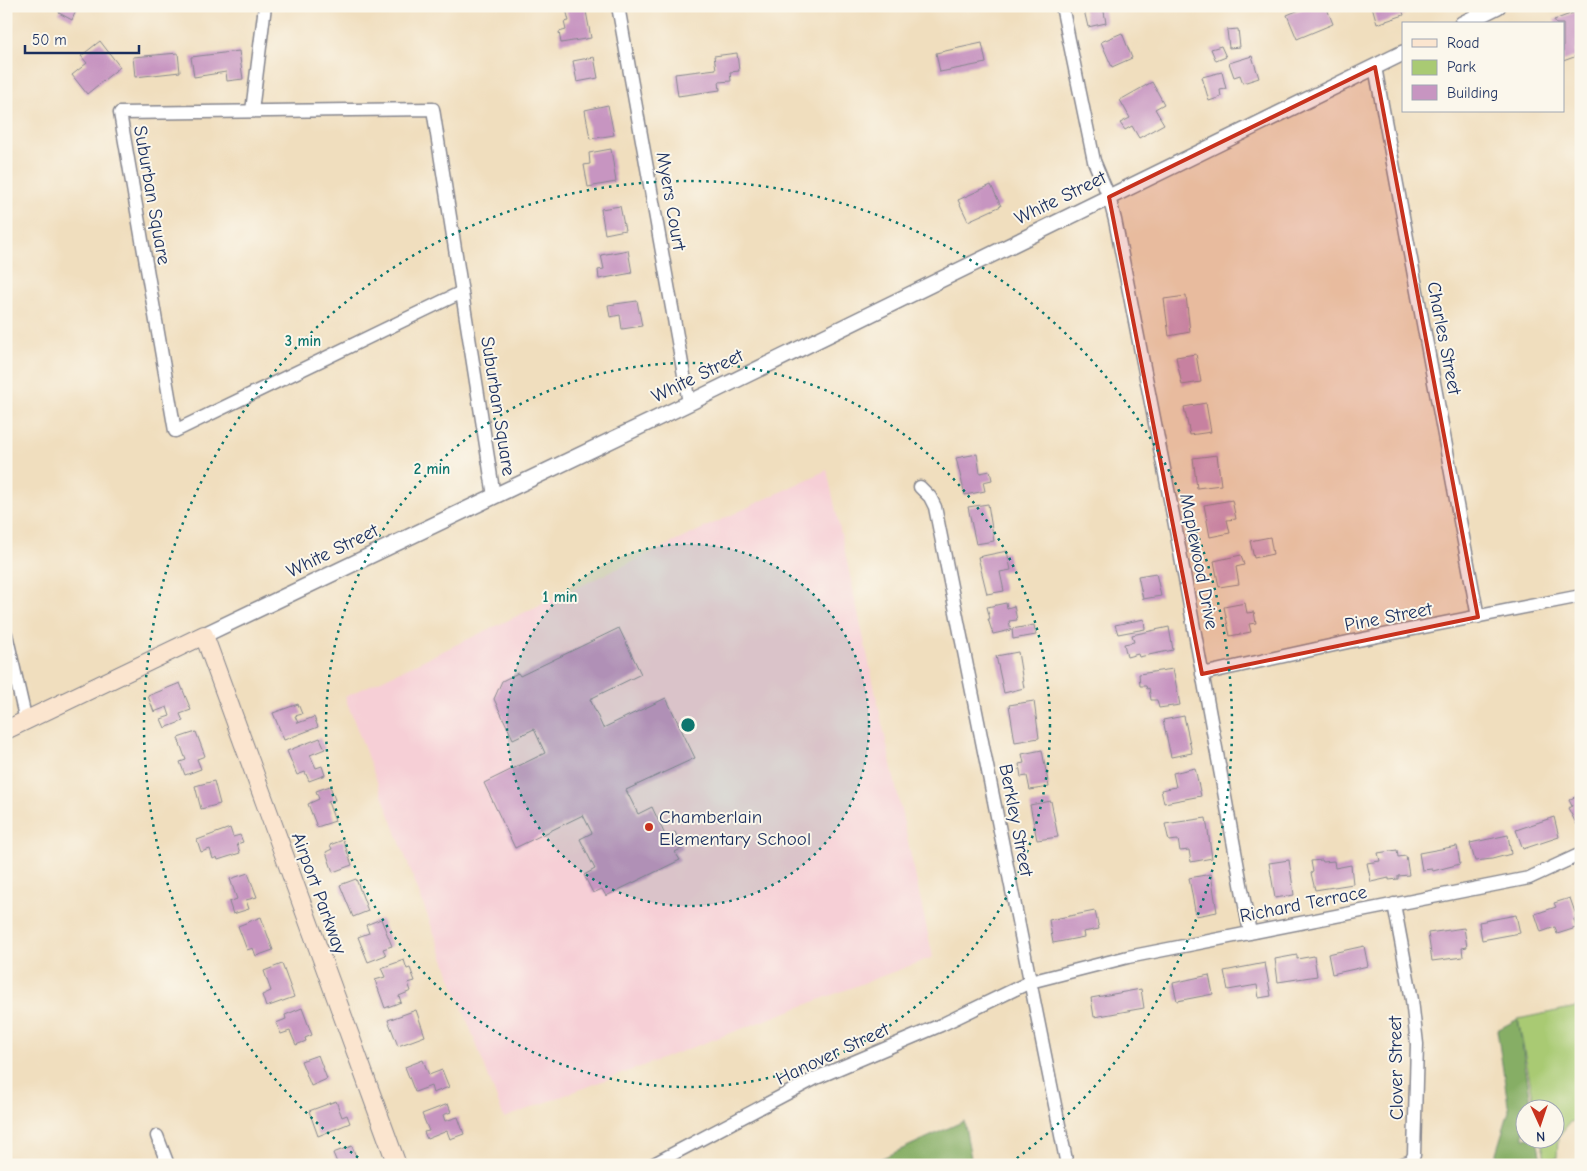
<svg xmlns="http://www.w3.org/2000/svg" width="1587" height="1171" font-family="'Comic Neue',sans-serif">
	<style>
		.built { fill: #f6cfd6 }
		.green { fill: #a9ca73; stroke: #627c68 }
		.forest { fill: #86ae65; stroke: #506e62 }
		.building { fill: #c795c1 }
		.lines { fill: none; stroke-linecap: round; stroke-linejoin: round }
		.minor-casing { stroke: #86868e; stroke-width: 15 }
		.tertiary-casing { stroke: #86868e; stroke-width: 18 }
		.secondary-casing { stroke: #86868e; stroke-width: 20 }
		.minor { stroke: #fff; stroke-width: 12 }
		.tertiary { stroke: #fff; stroke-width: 15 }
		.secondary { stroke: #fbe5cf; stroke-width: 18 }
		.marked { fill: #c8321e; fill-opacity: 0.2; stroke: #c8321e; stroke-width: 4; stroke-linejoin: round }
		.ring { fill: none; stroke: #0f766e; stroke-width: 2.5; stroke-dasharray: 2.5 5 }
		.poi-dot { fill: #c8321e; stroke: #fbf7ec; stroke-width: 2 }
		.labels { text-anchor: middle; stroke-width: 4; stroke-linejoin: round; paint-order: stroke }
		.street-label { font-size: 19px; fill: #1b2f5e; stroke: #fbf7ec }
		.poi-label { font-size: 19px; fill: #1b2f5e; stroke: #fbf7ec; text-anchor: start }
		.centre { fill: #0f766e; stroke: #fbf7ec; stroke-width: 2.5 }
		.ring-label { font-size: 15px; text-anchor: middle; font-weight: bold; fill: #0f766e; stroke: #fbf7ec; stroke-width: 4; stroke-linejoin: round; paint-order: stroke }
	</style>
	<rect width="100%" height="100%" fill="#fbf7ec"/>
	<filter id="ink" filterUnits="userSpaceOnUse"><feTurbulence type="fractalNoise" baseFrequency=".02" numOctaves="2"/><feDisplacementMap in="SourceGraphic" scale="10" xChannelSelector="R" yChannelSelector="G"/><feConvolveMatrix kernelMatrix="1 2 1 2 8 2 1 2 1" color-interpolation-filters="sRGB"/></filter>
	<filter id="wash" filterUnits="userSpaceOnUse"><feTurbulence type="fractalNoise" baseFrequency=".0096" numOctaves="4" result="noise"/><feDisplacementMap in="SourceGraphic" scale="20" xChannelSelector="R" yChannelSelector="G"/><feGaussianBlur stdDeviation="1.12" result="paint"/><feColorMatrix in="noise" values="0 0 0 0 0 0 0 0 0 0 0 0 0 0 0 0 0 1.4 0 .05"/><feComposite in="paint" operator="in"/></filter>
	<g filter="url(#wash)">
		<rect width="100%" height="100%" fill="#f0debe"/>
		<path class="built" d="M827,470L933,957L504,1118L345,697Z"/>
		<path class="green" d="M1581,1006V1119L1570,1122L1558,1137L1557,1158L1545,1159L1541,1139L1554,1138V1108H1535L1518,1019Z"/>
		<path class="forest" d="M1518,1019L1532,1108H1524V1138L1537,1139L1542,1165H1497L1496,1153L1509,1111L1497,1030Z
			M964,1121L971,1158L953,1165H867Z"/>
		<g id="blocks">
			<path class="building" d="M57,6H78L72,20L59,13L61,8Z
				M585,6L591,38L561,43L559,32L566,30L564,22L569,21L566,9Z
				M1083,6H1103L1106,23L1088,27Z
				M1309,6H1326L1333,24L1297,39L1287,15Z
				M1372,6H1401L1404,15L1377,24Z
				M1581,10V48L1575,51L1577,56L1563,61V24H1556L1554,20Z
				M1238,29L1240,47L1229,48L1227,30Z
				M1122,33L1132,58L1112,67L1101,42Z
				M100,41L120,67L87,94L72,75L87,63L81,56Z
				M982,43L986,63L940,72L936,53Z
				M1221,46L1226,57L1216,61L1211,49Z
				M239,51L243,79L227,81L226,72L194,77L191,57Z
				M178,53L180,72L135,77L133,57Z
				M737,53L739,71L730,72L731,81L719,82L720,90L678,96L675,74L716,69L714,56Z
				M1252,56L1259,78L1243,83L1240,75L1234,77L1229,63Z
				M594,57L598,78L577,82L573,61Z
				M1222,72L1226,89L1220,90L1221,97L1209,101L1202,77Z
				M1152,82L1164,104L1155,109L1164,124L1139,138L1132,126L1125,130L1120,123L1130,118L1120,100Z
				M608,105L614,135L590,139L585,110Z
				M611,149L616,182L588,187L584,165L590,164L589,153Z
				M991,185L1001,206L968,221L958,200Z
				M620,206L625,230L605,234L601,209Z
				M628,250L632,273L599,279L598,270L604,269L601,255Z
				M1186,296L1190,332L1169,336L1164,299Z
				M637,301L642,326L622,329L620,315L610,317L608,305Z
				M1196,354L1201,382L1182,385L1176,357Z
				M1206,403L1211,432L1190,435L1184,407Z
				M977,454L980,473L990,471L992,480L983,482L985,491L965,495L956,458Z
				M1217,455L1221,485L1197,488L1193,458Z
				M1232,500L1236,519L1227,520L1230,533L1210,537L1204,505Z
				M988,504L994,541L976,544L968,507Z
				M1270,537L1273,554L1254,558L1250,541Z
				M1007,551L1011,570L1000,572L1004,591L987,594L978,557Z
				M1241,555L1244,565L1236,567L1239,584L1219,587L1214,561Z
				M1156,573L1161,596L1143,599L1138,576Z
				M1006,603L1007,608L1014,606L1017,620L1009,621L1011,630L993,634L988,619H990L987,607Z
				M1245,603L1247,613L1254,612L1256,623L1249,624L1251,632L1230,636L1224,607Z
				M1144,619L1145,629L1118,634L1115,625Z
				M1034,625L1036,635L1013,639L1012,629Z
				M1169,627L1173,650L1139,657L1138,654L1127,657L1124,644L1134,642L1132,635Z
				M619,628L641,674L590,699L603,728L666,698L695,758L626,790L638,814L652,807L666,837L675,832L683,848L675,852L680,860L606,896L602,889L593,893L584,875L595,869L580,839L592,833L583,815L515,848L484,783L545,753L534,729L513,739L494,699L502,681L518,673L520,676Z
				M1018,652L1024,688L1004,693L996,656Z
				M1173,669L1180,705L1159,708L1157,700H1151L1149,688L1147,689L1146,686H1140L1139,674Z
				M180,683L191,710L180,714L183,721L165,728L161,719L170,716L167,707L154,712L148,696Z
				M1034,701L1039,738L1015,742L1009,705Z
				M298,704L302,714L295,716L298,723L314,717L318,727L284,740L273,713Z
				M1184,716L1192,753L1171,757L1163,720Z
				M196,732L205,756L197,759L201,769L185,775L180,762L186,760L178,738Z
				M320,738L325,749L310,755L316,768L322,766L325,775L309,781L305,772L297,775L287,751Z
				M1042,750L1049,787L1030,790L1027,776L1021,777L1019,764L1024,763L1022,754Z
				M1195,768L1201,796L1164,803L1161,790L1176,787L1173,773Z
				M214,781L220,804L201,809L195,786Z
				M330,786L335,800L328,802L335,821L317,827L308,804L319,799L316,791Z
				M1580,794L1581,823L1577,825L1568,808L1572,806L1569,800Z
				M1051,801L1058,837L1037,840L1030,805Z
				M1554,817L1559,837L1523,849L1516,830Z
				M1206,818L1212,858L1191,862L1189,850L1180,851L1178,840L1169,841L1165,824Z
				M230,828L233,837L240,835L243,842L237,844L240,853L218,860L217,857L213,859L210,849L201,852L197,840Z
				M1508,835L1511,854L1492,859L1475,861L1470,843Z
				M343,840L352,865L333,872L326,852L332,849L330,845Z
				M1457,846L1460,864L1433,871L1432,869L1422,870L1419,853Z
				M1397,850L1398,857L1406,856L1409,875L1398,876V879L1389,880V878L1371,882L1367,863L1380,861L1378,853Z
				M1289,860L1294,895L1275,898L1269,863Z
				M1322,860L1323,862L1334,861L1335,868L1351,865L1353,884L1315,890L1311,873L1313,872L1311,861Z
				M248,873L257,897L246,900L249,909L233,914L229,902L237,899L230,879Z
				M1211,874L1217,912L1196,916L1189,878Z
				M356,879L368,911L353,917L340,885Z
				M1570,898L1577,918L1574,919L1576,928L1557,934L1555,927L1541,932L1535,914L1556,907L1554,903Z
				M1095,911L1099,929L1083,932L1084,937L1053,943L1049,920Z
				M1516,915L1520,933L1482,940L1479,922Z
				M261,917L273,950L256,956L253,948L247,950L238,926Z
				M381,919L392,946L383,949L386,955L368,962L358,937L369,933L366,925Z
				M1464,928L1467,947L1462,948L1463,957L1432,961L1428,933Z
				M1364,946L1368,966L1332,974L1328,954Z
				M1297,955V959L1314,956L1317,976L1278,982L1275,959Z
				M404,960L407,969L410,968L415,981L408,983L411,991L399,996L401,1002L385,1008L375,980L385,977L381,968Z
				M1265,963L1271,996L1259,998L1257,985L1228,990L1224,971Z
				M282,964L294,997L266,1007L262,995L271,991L264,971Z
				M1209,975L1213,994L1177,1001L1173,983Z
				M1141,989L1144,1008L1094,1017L1091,998Z
				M302,1008L312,1035L305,1038L306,1041L296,1045L290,1031L281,1034L276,1023L286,1019L285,1015Z
				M416,1010L425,1036L398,1046L388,1020Z
				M318,1055L327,1079L311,1086L301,1061Z
				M423,1060L429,1075L442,1070L449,1087L433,1093L431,1086L415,1092L405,1067Z
				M336,1101L342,1117L347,1115L350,1123L318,1136L309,1111Z
				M448,1104L451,1112L443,1115L445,1121L458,1117L464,1134L450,1139L447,1131L427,1139L424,1132L429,1131L422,1114Z
				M352,1146L359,1165H338L333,1153Z"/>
		</g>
	</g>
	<g filter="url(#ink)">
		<use href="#blocks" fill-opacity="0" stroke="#86868e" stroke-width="1"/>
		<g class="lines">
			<g class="minor-casing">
				<path id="minor" d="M618,6L689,403
					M1062,6L1094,161L1109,197L1115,220L1175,525L1250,933
					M1375,67L1478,617
					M252,111L265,6
					M462,292L175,431L120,113L433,109L494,496
					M920,487L930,497L935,507L1067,1165
					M6,634L26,721
					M1202,674L1348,642L1581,596
					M1394,904L1412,1000L1417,1044L1414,1155L1411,1161L1400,1165
					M157,1136L168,1165
					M652,1165L816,1078L941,1025L1030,982L1128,957L1529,878L1581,854"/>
			</g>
			<g class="tertiary-casing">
				<path id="tertiary" d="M1462,24L1498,6
					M204,635L689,403L1403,53"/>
			</g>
			<g class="secondary-casing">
				<path id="secondary" d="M6,730L204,635L397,1165"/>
			</g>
			<use href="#minor" class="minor"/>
			<use href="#tertiary" class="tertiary"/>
			<use href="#secondary" class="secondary"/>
		</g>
	</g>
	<path class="marked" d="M1375,67L1478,617L1202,674L1109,197Z"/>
	<circle cx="688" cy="725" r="181" fill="#0f766e" fill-opacity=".12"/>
	<g class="ring">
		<circle cx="688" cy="725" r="181"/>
		<circle cx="688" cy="725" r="362"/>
		<path d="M364 1162A544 544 0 1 1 1012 1162"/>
	</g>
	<circle class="poi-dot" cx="649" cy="827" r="5"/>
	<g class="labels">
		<g class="street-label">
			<text transform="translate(153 195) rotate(80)" y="7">Suburban Square</text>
			<text transform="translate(1060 197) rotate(-26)" y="7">White Street</text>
			<text transform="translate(672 201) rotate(80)" y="7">Myers Court</text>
			<text transform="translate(1445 338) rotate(79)" y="7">Charles Street</text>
			<text transform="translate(697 375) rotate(-26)" y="7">White Street</text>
			<text transform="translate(499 406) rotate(81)" y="7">Suburban Square</text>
			<text transform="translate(332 550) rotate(-26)" y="7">White Street</text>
			<text transform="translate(1200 561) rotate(79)" y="7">Maplewood Drive</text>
			<text transform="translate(1388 616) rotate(-11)" y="7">Pine Street</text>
			<text transform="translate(1017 820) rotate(79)" y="7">Berkley Street</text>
			<text transform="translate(320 893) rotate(70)" y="7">Airport Parkway</text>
			<text transform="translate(1303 903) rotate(-11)" y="7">Richard Terrace</text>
			<text transform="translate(832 1053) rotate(-25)" y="7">Hanover Street</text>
			<text transform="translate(1395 1068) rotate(-91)" y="7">Clover Street</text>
		</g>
		<g class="poi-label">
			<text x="659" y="823">Chamberlain<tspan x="659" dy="22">Elementary School</tspan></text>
		</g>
	</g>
	<circle cx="688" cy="725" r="8" class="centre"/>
	<g class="ring-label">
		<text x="303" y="346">3 min</text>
		<text x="432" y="474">2 min</text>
		<text x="560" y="602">1 min</text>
	</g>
	<rect width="1587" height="1171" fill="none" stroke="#fbf7ec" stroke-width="25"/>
	<rect x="1402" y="22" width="162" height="90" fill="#fbf7ec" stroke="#a1a7b3"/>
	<rect x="1412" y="39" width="25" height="8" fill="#fbe5cf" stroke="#a1a7b3"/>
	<text x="1447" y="48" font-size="15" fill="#1b2f5e">Road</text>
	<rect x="1412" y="60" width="25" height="15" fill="#a9ca73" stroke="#a1a7b3"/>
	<text x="1447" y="72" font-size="15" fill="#1b2f5e">Park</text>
	<rect x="1412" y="85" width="25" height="15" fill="#c795c1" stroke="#a1a7b3"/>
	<text x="1447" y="98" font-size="15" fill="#1b2f5e">Building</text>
	<g transform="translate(1540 1124) rotate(177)"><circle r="24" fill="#fbf7ec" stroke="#a1a7b3"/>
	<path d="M0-4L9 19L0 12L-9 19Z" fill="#c8321e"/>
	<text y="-8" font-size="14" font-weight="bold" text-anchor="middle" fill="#1b2f5e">N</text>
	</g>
	<path d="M25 45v8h114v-8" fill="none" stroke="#1b2f5e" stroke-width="2.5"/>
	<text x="32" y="45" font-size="15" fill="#1b2f5e" stroke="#fbf7ec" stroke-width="4" paint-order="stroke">50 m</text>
</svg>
